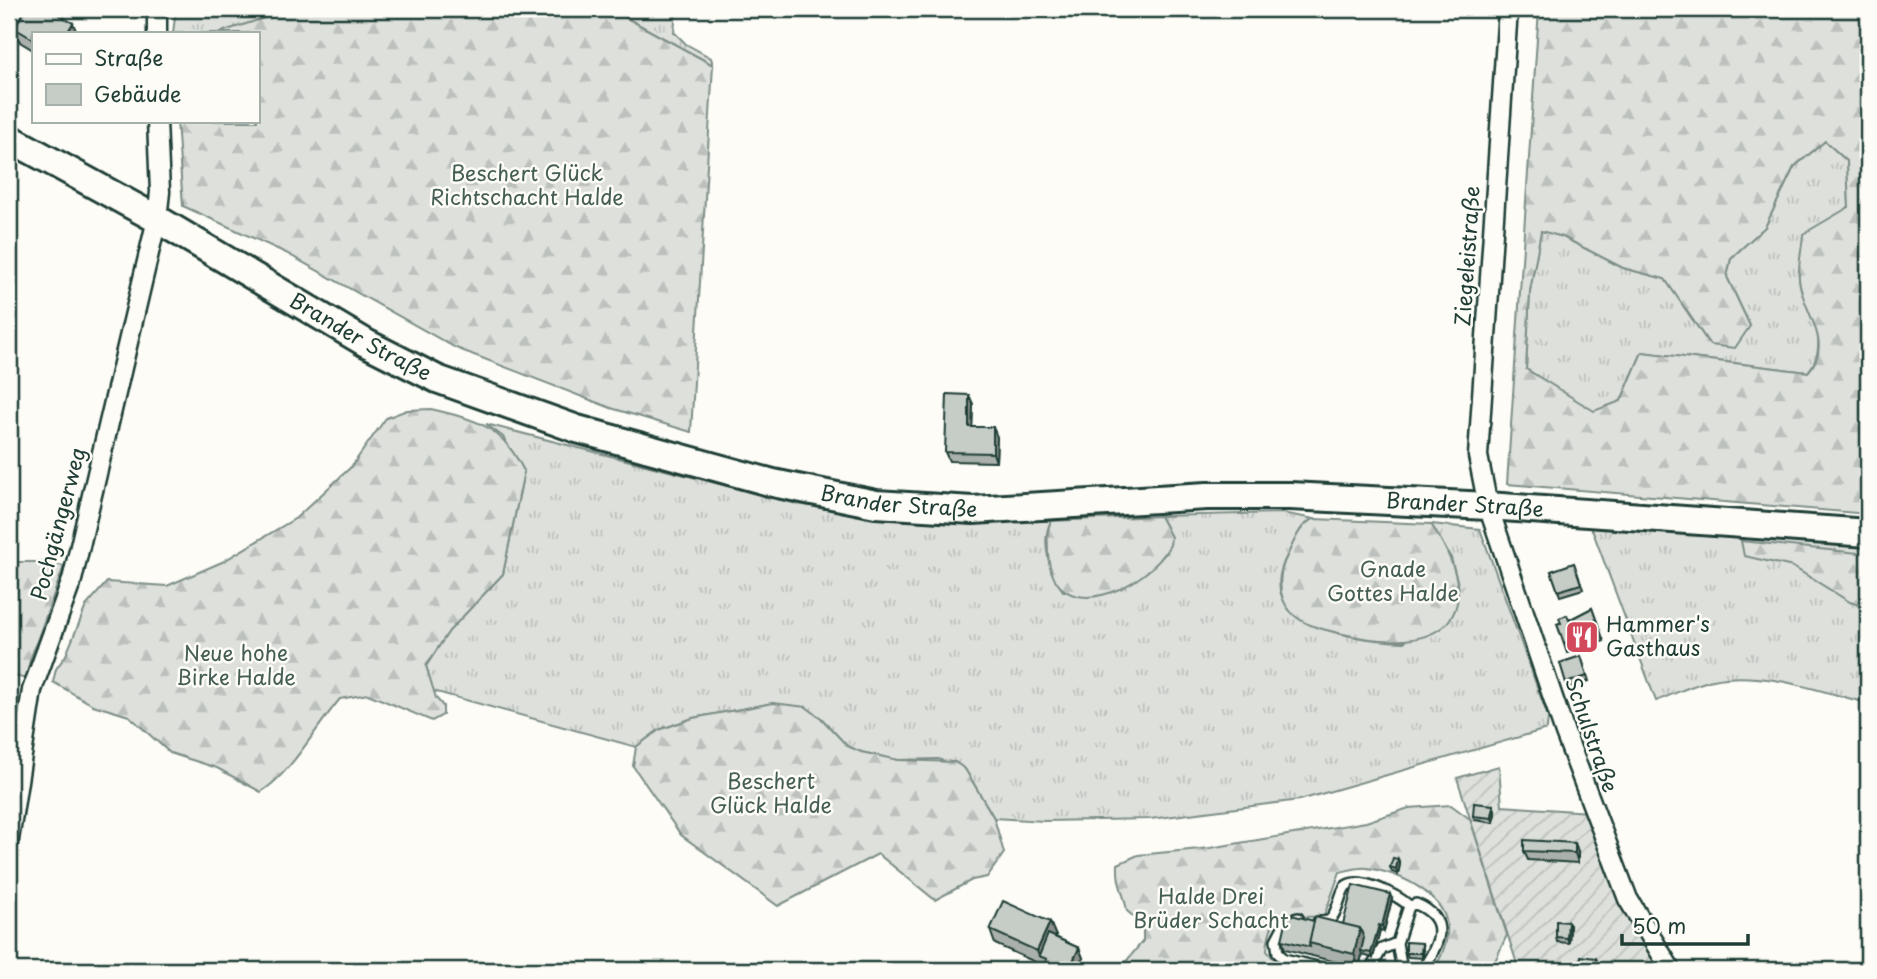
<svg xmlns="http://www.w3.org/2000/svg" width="1877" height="979" font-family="'Playpen Sans',sans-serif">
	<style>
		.grass { fill: url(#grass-tufts); stroke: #7e8e88; stroke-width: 2 }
		.forest { fill: url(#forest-firs); stroke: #7e8e88; stroke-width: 2; fill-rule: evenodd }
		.garden { fill: url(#garden-furrows); stroke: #7e8e88; stroke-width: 2 }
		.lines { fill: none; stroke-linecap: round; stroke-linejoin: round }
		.service-casing { stroke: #1f3d34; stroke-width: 14 }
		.minor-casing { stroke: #1f3d34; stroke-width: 23 }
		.primary-casing { stroke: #1f3d34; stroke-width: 32 }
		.service { stroke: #fdfcf7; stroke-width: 9 }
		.minor { stroke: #fdfcf7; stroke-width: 18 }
		.primary { stroke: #fdfcf7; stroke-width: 26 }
		.wall { fill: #aab0ab; stroke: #1f3d34; stroke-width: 2 }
		.shaded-wall { fill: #8b908b; stroke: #1f3d34; stroke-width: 2 }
		.building { fill: #c6cdc7; stroke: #1f3d34; stroke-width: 2 }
		.labels { text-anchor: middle; stroke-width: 5; stroke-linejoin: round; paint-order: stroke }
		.park-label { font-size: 21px; fill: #455e55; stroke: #fdfcf7 }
		.street-label { font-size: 21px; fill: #1f3d34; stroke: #fdfcf7 }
		.poi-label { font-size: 21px; fill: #1f3d34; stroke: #fdfcf7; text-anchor: start }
	</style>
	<defs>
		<pattern id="grass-tufts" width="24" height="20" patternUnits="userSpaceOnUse" patternTransform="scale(1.75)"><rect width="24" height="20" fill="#dde0db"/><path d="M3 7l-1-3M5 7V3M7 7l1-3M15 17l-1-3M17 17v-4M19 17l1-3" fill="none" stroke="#bdc1bd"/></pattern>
		<pattern id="forest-firs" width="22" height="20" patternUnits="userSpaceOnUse" patternTransform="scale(1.75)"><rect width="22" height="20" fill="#dde0db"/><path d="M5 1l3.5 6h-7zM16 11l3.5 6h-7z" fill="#bdc1bd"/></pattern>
		<pattern id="garden-furrows" width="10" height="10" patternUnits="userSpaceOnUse" patternTransform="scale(1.75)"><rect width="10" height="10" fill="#dde0db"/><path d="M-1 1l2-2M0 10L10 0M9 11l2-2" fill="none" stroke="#bdc1bd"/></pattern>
	</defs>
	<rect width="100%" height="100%" fill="#fdfcf7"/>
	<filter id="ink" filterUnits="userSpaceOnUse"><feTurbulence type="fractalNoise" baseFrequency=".0143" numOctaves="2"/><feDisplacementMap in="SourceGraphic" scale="14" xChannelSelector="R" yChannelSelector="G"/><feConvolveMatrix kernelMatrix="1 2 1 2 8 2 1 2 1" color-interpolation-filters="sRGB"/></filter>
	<g filter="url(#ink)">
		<path class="grass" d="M176,9H293L218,33H173Z
			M610,9H676L674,32L686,44L711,58L713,65Z
			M1825,141L1847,161L1849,207L1799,281C1810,309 1831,346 1808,372L1642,352L1621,401L1594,412L1526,369L1530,291L1541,230L1563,237L1623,268L1665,279L1710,345L1750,326L1727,277L1731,258L1765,227L1794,167Z
			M486,424L797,504L899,520L1051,521C1040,542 1050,573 1063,591C1110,603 1134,585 1167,552V529L1160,516L1282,513L1314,519C1300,523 1296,540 1289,552C1246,626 1356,640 1404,642L1459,588L1451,558L1431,524L1480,529L1548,717L1547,729L1300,800L1150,819L1044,821L994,818L965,769L938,759L898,760L861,752L847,746L821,718L773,703L693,718L659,730L636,747L433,691L426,666L449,631L503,574L524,471L503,437Z
			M1586,513L1868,533V703C1820,692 1762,669 1713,680C1694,684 1674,694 1656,701Z"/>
		<path class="forest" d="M293,9H610L713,65L691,432L611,408L456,348L286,253L183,206L177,121H257V33H218Z
			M1539,9H1868V514L1507,484ZM1825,141L1847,161L1849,207L1803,234C1802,249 1798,264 1799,279C1801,311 1836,341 1808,372L1642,352L1621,401L1594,411L1526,369L1530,291L1541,231L1563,237L1623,268L1665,279L1710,345L1735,348L1750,326L1727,277L1731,258L1765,227L1794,167Z
			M431,409C478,420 502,426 524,471L503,574L449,631L426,666L436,698L443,706V715L432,721L368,694L340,699C315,728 292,772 261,792L217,768L170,753L129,716L93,705L53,682L56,669L66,655L86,606L107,582L167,586L222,562L296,518L351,467L386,418L407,410Z
			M1160,516L1171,537L1170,545C1149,587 1053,633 1048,553C1048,542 1046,531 1051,521Z
			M1314,519L1431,524C1493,618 1441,657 1343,634C1326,630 1302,626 1290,611C1277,596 1278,573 1287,556C1293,544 1300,523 1314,519Z
			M1741,541L1868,554V608L1850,602L1793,567L1744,556Z
			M9,562H44L64,566L30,660L26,679L9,674Z
			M773,703L806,707L821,718L847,746L861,752L898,760L955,762L965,769L994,818L1004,853L987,877L972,880L935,900L878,854L778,906L681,835L633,766L636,747L659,730L693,718Z
			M1451,805L1470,819L1507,935L1491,970H1431C1440,962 1443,952 1446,941C1456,898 1403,874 1367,868C1359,867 1349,870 1340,872L1324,916C1291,920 1270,903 1267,951L1277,963L1309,970H1119L1143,941V925L1127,911C1124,892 1117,886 1118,864L1138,855L1210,848L1366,822L1409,808Z"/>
		<path class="garden" d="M1499,766L1502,806L1589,812C1602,870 1632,920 1662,970H1519L1457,778Z"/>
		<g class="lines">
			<g class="service-casing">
				<path id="service" d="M1298,918L1286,921L1276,940L1278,953L1284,959L1330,970
					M1318,922L1329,921C1339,911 1338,898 1345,887C1356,874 1400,896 1409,906
					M1370,970L1382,949L1397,943
					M1402,970L1397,943L1409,906L1416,904C1452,919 1439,945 1422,970"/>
			</g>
			<g class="minor-casing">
				<path id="minor" d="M1508,9L1478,456L1488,506L1565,733L1628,899L1671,970
					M157,33V9
					M9,840L32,690L72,580L157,219L160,192L157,121"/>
			</g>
			<g class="primary-casing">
				<g id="primary">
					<path id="s1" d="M9,138L157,219L366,343L437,379L577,429L773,483L876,504L973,510L1207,496H1290L1488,506L1868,533"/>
				</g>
			</g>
			<use href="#service" class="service"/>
			<use href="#minor" class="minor"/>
			<use href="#primary" class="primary"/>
		</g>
		<path class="wall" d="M14,28L33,33V50L20,42Z
			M973,404L972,427L997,437L996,462L949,461L945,452Z
			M1574,563L1583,589L1560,596L1551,571Z
			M1592,608L1604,641L1567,653L1557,624L1569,620Z
			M1581,656L1589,681L1568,688L1560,663Z
			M1493,805L1495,810L1494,823L1475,820L1473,816Z
			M1575,843L1578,852V863L1528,860L1524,851Z
			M1398,859L1400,864L1398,874L1392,872L1390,867Z
			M1392,899L1384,931L1380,930L1373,958L1362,955L1359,968L1285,949L1282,940L1314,921L1343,924Z
			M1570,926L1569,943L1557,942L1556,937Z
			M990,930L1056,936L1055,937L1079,948L1083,958L1044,966L995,944Z
			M1423,948V958L1408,957L1406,953Z"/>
		<path class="shaded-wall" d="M73,23L77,33H67Z
			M969,395L973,404L972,436L969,427Z
			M993,427L997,437L996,462L993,453Z
			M1493,805L1495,810L1494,823L1492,818Z
			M1575,843L1578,852V863L1575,853Z
			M1398,859L1400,864L1398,874L1396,869Z
			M1390,894L1392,899L1384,931L1382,926Z
			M1050,922L1056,936L1046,958L1039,956L1037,951Z
			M1568,922L1570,926L1569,943L1567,938Z
			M1379,925L1380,930L1373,958L1371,953Z
			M1360,928L1366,943L1361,951L1362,955L1359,968L1354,954Z
			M1422,943L1423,948V958L1421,953Z
			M1079,948L1083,958L1077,970H1069Z
			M1596,958L1598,963L1597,970H1595Z"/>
		<path class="building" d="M26,9H49L73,23L67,33H33V39L14,28Z
			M947,394L969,395V427H993V453L945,452Z
			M1574,563L1581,584L1558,591L1551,571Z
			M1592,608L1600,631L1564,643L1557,624L1561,623L1559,618L1567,615L1569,620Z
			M1581,656L1587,676L1566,683L1560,663Z
			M1474,803L1493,805L1492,818L1473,816Z
			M1524,840L1575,843V853L1524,851Z
			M1393,858L1398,859L1396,869L1390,867Z
			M1353,885L1390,894L1382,926L1379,925L1371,953L1361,951L1364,938L1360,928L1343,924Z
			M1003,901L1050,922L1037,951L990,930Z
			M1288,914L1314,921L1309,943L1310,947L1282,940Z
			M1315,917L1360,928L1354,954L1309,943Z
			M1556,921L1568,922L1567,938L1556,937Z
			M1048,934L1079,948L1069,970H1042L1047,959L1039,956Z
			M1406,942L1422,943L1421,953H1406Z
			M1581,956L1596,958L1595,970H1579Z
			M1310,966L1318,968V970H1309Z"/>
	</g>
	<defs>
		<g id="restaurant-square" transform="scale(1.75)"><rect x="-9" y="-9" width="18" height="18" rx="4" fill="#d1495b" stroke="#fdfcf7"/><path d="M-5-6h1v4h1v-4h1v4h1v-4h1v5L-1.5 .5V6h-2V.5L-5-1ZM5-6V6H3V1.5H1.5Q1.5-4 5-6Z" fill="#fff"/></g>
	</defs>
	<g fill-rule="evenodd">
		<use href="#restaurant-square" x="1582" y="637"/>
	</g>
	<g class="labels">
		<g class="park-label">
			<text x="527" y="181">Beschert Glück<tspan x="527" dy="24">Richtschacht Halde</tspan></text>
			<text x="1393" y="577">Gnade<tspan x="1393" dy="24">Gottes Halde</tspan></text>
			<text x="236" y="661">Neue hohe<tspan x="236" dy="24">Birke Halde</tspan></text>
			<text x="771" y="789">Beschert<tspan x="771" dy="24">Glück Halde</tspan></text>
			<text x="1211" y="904">Halde Drei<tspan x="1211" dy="24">Brüder Schacht</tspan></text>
		</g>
		<g class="street-label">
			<text transform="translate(1468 256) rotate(-86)" y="7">Ziegeleistraße</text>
			<text dy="7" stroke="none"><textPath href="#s1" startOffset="404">Brander Straße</textPath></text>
			<text dy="7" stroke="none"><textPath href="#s1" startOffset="971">Brander Straße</textPath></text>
			<text dy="7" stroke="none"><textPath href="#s1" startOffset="1538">Brander Straße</textPath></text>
			<text transform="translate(59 524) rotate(-75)" y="7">Pochgängerweg</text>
			<text transform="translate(1591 735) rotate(71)" y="7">Schulstraße</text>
		</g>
		<g class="poi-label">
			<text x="1606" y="632">Hammer's<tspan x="1606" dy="24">Gasthaus</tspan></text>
		</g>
	</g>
	<rect width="1877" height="979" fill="none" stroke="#fdfcf7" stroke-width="35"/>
	<rect x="18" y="18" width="1842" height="944" fill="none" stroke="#1f3d34" stroke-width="2.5" filter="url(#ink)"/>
	<rect x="32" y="32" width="228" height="91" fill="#fdfcf7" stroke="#a4b0a9" stroke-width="2"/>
	<rect x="46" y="54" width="35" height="10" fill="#fdfcf7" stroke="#a4b0a9" stroke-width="2"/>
	<text x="94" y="66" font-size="21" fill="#1f3d34">Straße</text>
	<rect x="46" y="84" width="35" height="21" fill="#c6cdc7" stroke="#a4b0a9" stroke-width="2"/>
	<text x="94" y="102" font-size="21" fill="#1f3d34">Gebäude</text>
	<path d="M1622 934v10h126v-10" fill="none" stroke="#1f3d34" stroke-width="3.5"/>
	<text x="1632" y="934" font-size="21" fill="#1f3d34" stroke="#fdfcf7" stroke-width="5" paint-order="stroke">50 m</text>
</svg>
